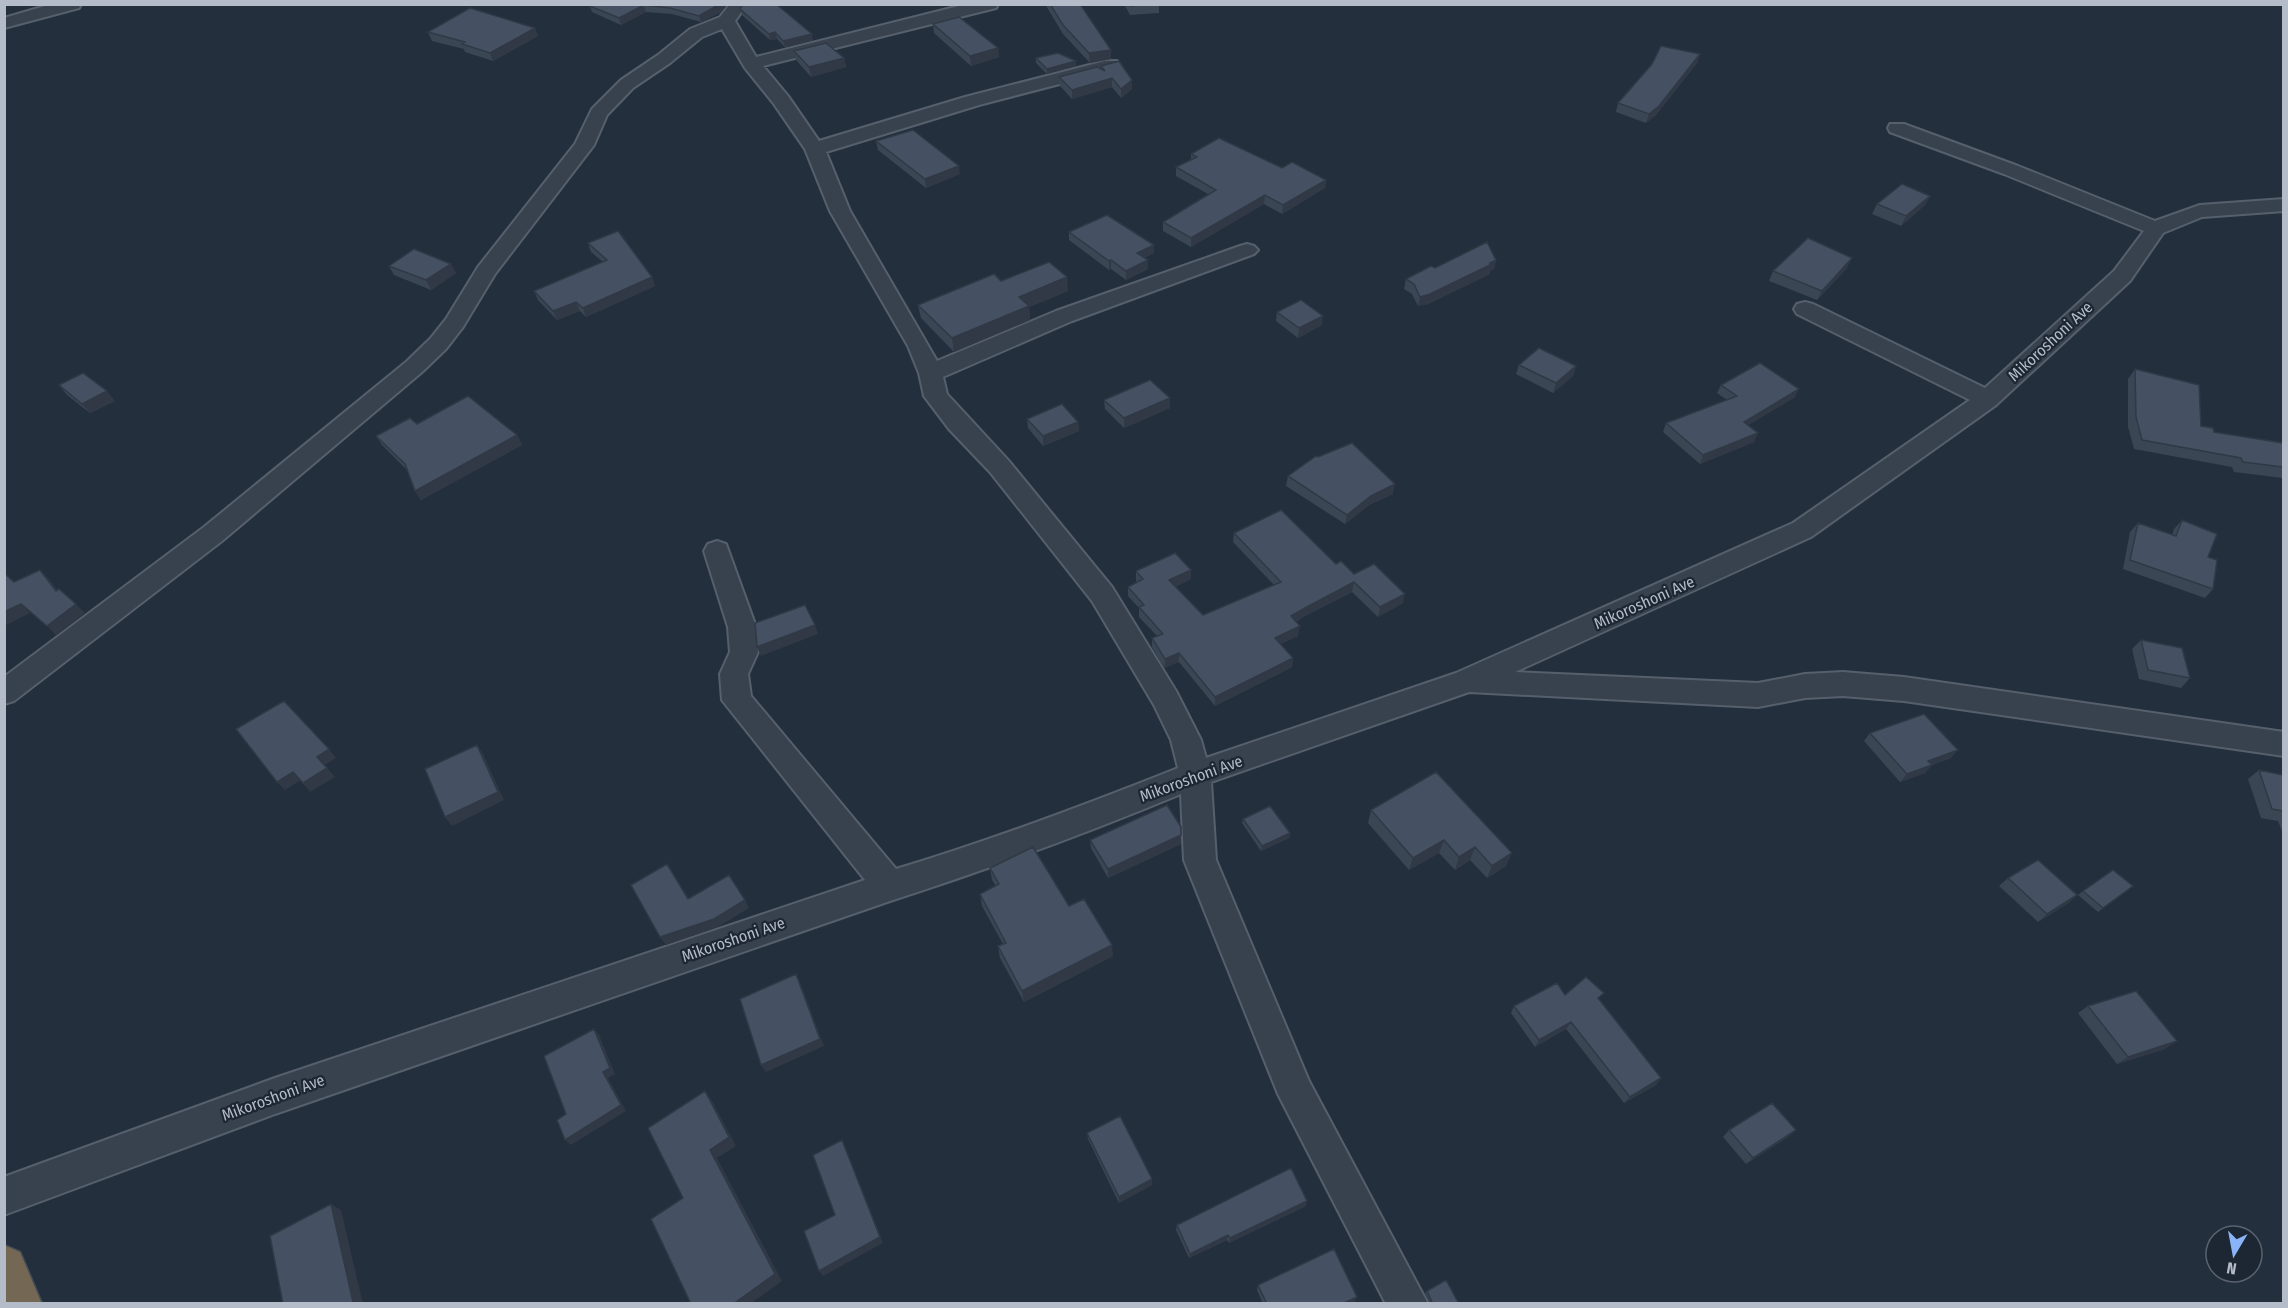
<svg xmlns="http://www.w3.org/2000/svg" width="2288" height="1308" font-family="'Fira Sans Condensed',sans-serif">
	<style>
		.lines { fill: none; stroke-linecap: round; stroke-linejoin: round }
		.minor-casing { stroke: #565f6c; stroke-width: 4 }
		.highway-casing { stroke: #434c59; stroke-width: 3 }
		.minor { fill: #38414e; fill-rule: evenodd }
		.highway { fill: #746855; fill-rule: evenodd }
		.wall { fill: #3b4654 }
		.shaded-wall { fill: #303945 }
		.building { fill: #455162; stroke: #303945; stroke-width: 1.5 }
		.labels { text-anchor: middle; stroke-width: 4.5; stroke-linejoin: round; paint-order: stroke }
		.street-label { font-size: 16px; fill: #b4bcc9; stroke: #1d2633 }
	</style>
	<rect width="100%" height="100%" fill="#242f3e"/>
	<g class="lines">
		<g class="minor-casing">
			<path id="minor" d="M52,4H81L79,8L4,28V18Z
				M730,4H747L735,21L756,57L967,4H998L996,8L763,66L788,96L819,141L965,97L1105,61H1117L1120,65L1117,69L979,105L826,152L850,211L937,361L1056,311L1240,246L1247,244L1254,246L1258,250L1254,254L1072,321L943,377L947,394L1008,460L1112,587L1176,691L1201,740L1206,758L1456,673L1793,523L1970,400L1797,314L1794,309L1797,304L1805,302L1813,304L1985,388L2114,271L2144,231L2004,174L1890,132L1888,128L1890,124H1904L2018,166L2155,221L2200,205L2284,199V211L2202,217L2163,233L2130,281L1996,405L1811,537L1515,672L1758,683L1805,674L1843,672L1904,677L2284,732V756L1904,701L1843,696L1805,698L1758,707L1469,692L1211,782L1216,860L1309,1081L1428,1304H1386L1278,1094L1184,860L1181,794C1085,834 989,869 890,901L275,1114L4,1215V1177L275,1078L865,880L722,700L720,674L730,652L728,627L704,551L708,544L717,541L726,544L756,627L758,652L748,674L751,696L896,869C992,840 1085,805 1178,768L1171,740L1154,705L1092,601L990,472L949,429L924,396L919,373L908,346L830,211L805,149L774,104L745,68L722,29L702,37L670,63L633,88L607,115L594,145L495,274L463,327L446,349L422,372L222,541L14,701L4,704V677L204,527L406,362L430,339L446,319L478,267L575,144L592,109L621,80L658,55L690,29L720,17Z"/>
		</g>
		<g class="highway-casing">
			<path id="highway" d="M4,1245L20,1252L42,1304H4Z"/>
		</g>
		<use href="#minor" class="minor"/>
		<use href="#highway" class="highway"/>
	</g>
	<path class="wall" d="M591,4H728L721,12L701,22L672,14L646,12L621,25L592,12L590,6Z
		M1045,4H1080L1111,59L1090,63L1063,34Z
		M1124,4H1159V13L1130,15Z
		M740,9L813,40L785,47L777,39L770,40L742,15Z
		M933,24L998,48L999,57L971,66L934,33Z
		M428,32L538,36L493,61L465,52L464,49L432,41Z
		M794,51L844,58L846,67L811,77L796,60Z
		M1700,54L1697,63L1656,115L1646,123L1616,112L1618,103Z
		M1036,58L1076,66L1047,74L1036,63Z
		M1101,66L1132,80V89L1121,98L1112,87L1072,99L1060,86L1059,77L1101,69Z
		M876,141L960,174L926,188L878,150Z
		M1191,154L1282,168L1326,180L1325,188L1282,214L1264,204L1191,247L1163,231V222L1208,194L1176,176V167L1191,159Z
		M1930,196L1925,205L1901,226L1872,214L1877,204Z
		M1069,232L1154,253L1144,258L1148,260V269L1126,280L1111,269L1109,270L1069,240Z
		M588,243L652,277L655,286L586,317L580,311L557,320L538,300L534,291L603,262L591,252Z
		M1496,260L1494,269L1490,271V274L1428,304L1418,306L1412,294L1404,289L1406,279L1435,268Z
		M389,266L456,273L431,290L394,275Z
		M1847,268L1817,300L1769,281L1773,271Z
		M1001,281L1068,291L1029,307L1030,320L954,352L921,318L918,305Z
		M1277,312L1322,325L1298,338L1276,321Z
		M1519,365L1576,366L1573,376L1553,393L1516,374Z
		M2135,369L2201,426L2214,432L2283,443V478L2234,472L2232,467L2134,449L2128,427V379Z
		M59,385L115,401L90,413L67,395Z
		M1721,385L1795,397L1748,425L1754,442L1700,464L1663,432L1666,423L1727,400L1717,393Z
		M1104,400L1170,408L1124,428L1105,409Z
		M1027,419L1078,422L1079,431L1043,446L1028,428Z
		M517,435L522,445L421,500L415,491L407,470L382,445L376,436Z
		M1288,476L1393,494L1369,505L1345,524L1286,486Z
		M2182,520L2208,557L2213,589L2205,598L2123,569L2130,532L2138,523L2172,535L2174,529Z
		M1234,533L1336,564L1403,603L1378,617L1352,592L1303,617L1296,622L1298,636L1280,644L1293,658L1292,667L1215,706L1179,662L1164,668L1152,647V638L1157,636L1139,617V608L1128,596V587L1137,582L1136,581V571L1191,579L1175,587L1203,615L1274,585L1233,542Z
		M2141,640L2190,678L2181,688L2139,679L2132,649Z
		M1870,733L1951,758L1932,765L1925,773L1900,782L1864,741Z
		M2259,770L2283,775V831H2282L2278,821L2261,818L2248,779Z
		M1436,772L1506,866L1487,878L1470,860L1455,870L1439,853L1409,870L1368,823L1371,810Z
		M1243,819L1290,833L1289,838L1261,851L1242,823Z
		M1090,840L1181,844L1108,878L1091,848Z
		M990,868L1069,906L1113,956L1024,1002L1000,958L998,946L1003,944L982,906L980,894L996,886L992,880Z
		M2008,878L2077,895L2067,904L2038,922L1999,886Z
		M2133,886L2098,912L2078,895L2083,891Z
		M1565,995L1599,1000L1661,1078L1656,1085L1624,1103L1566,1029L1535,1047L1511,1013L1514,1006Z
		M2088,1006L2165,1049L2117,1064L2078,1013Z
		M1729,1130H1796L1788,1137L1746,1164L1723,1137Z
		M1087,1133L1152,1179V1185L1119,1203L1088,1139Z
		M1306,1206L1229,1243L1227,1240L1189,1258L1176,1230L1177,1225Z
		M1258,1285L1357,1297L1354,1302L1350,1304H1263L1257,1290Z
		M1427,1291L1459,1304L1430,1303L1425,1293Z"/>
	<path class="shaded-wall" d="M720,4H728L721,12L701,22L699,16Z
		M644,5L646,12L621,25L619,18Z
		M535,28L538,36L493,61L490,53Z
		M775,32L777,39L770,40L769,34Z
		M812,34L813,40L785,47L783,41Z
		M998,48L999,57L971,66L970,56Z
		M1111,50V59L1090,63L1089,53Z
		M1700,54L1697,63L1656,115L1646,123L1649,114Z
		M844,58L846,67L811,77L809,67Z
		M1076,61V66L1047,74V69Z
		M1112,78V87L1072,99V90Z
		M1132,80V89L1121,98V89Z
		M959,166L960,174L926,188L925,179Z
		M1326,180L1325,188L1282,214L1283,205Z
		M1265,195L1264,204L1191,247V238Z
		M1930,196L1925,205L1901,226L1906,216Z
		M1154,245V253L1137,261V253Z
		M1852,258L1847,268L1817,300L1822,291Z
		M1111,260V269L1109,270V261Z
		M1148,260V269L1126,280V271Z
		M1496,260L1494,269L1490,271V274L1428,304L1418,306L1420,297Z
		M451,264L456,273L431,290L426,280Z
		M652,277L655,286L586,317L583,308Z
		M1067,277L1068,291L1029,307L1030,320L954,352L952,338L1019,297Z
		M576,302L580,311L557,320L553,311Z
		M1323,316L1322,325L1298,338L1299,328Z
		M1576,366L1573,376L1553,393L1556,383Z
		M1799,389L1795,397L1740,430L1744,422Z
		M107,391L115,401L90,413L82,404Z
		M1170,398V408L1124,428V418Z
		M1078,422L1079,431L1043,446V436Z
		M1758,433L1754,442L1700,464L1703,455Z
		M517,435L522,445L421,500L415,491Z
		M1395,484L1393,494L1369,505L1345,524L1347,515L1371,496Z
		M40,570L49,579L65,600L56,591Z
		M1191,570V579L1169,590V580Z
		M1354,582L1352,592L1303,617L1290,625L1291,616L1305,608Z
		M1405,594L1403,603L1378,617L1380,607Z
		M21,604L30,613L4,626V612Z
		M76,604L85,613L56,635L47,626Z
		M815,625L818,634L761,656L757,647Z
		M1300,626L1298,636L1274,647L1275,638Z
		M1179,653V662L1164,668L1165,659Z
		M1293,658L1292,667L1215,706V697Z
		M477,745L483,754L504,800L452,826L445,817Z
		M329,749L336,758L325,765L335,777L310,792L303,783L317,757Z
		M1958,750L1951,758L1921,769L1928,761Z
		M1932,765L1925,773L1900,782L1907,774Z
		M293,772L301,780L285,790L277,782Z
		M1290,833L1289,838L1261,851L1262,846Z
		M1181,835V844L1108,878V869Z
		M1444,840L1439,853L1409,870L1413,858Z
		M1475,847L1470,860L1455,870L1459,857Z
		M1512,853L1506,866L1487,878L1492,866Z
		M2077,895L2067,904L2038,922L2047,914Z
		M745,900L749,908L718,927L666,945L660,937Z
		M1112,945L1113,956L1024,1002L1022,991Z
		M796,974L800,982L824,1046L766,1072L761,1065Z
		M1571,1022L1566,1029L1535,1047L1539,1040Z
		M594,1029L599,1035L615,1074L608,1078L626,1111L571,1145L565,1140L603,1072Z
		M2177,1041L2165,1049L2117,1064L2128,1057Z
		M1661,1078L1656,1085L1624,1103L1630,1097Z
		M705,1091L712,1101L736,1146L717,1158L782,1281L750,1304H733L710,1150Z
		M1796,1130L1788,1137L1746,1164L1753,1158Z
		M842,1140L845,1147L883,1243L823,1276L819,1271L880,1237Z
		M1152,1179V1185L1119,1203V1197Z
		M1307,1201L1306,1206L1229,1243L1230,1238Z
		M331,1204L341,1210L363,1304H350Z
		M1228,1235L1227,1240L1189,1258L1190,1254Z
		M1357,1297L1354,1302L1350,1304H1342Z"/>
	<path class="building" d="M591,4H720L699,16L670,8L644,5L619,18L590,6Z
		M743,4H776L812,34L783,41L775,32L769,34L740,9Z
		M1050,4H1080L1111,50L1089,53L1063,25Z
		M1129,4H1150L1130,6Z
		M470,8L535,28L490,53L462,44L465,42L428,32Z
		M959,17L998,48L970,56L933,24Z
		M826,43L844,58L809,67L794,51Z
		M1661,46L1700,54L1659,106L1649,114L1618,103L1652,64Z
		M1058,53L1076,61L1047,69L1036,58Z
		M1119,61L1132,80L1121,89L1112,78L1072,90L1059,77L1097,67L1105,71L1101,66Z
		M913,130L959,166L925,179L876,141Z
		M1219,138L1282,168L1292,162L1326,180L1283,205L1265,195L1191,238L1163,222L1216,190L1176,167L1197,157L1191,154Z
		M1902,184L1930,196L1906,216L1877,204Z
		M1107,215L1154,245L1137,253L1148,260L1126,271L1111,260L1109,261L1069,232Z
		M618,231L652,277L583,308L576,302L553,311L534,291L607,260L588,243Z
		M1808,238L1852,258L1822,291L1773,271Z
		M1487,242L1496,260L1490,263L1492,264L1430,294L1420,297L1414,284L1406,279L1431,266L1435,268Z
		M414,249L451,264L426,280L389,266Z
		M1049,262L1067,277L1019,297L1029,306L952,338L918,305L994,274L1001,281Z
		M1301,300L1323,316L1299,328L1277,312Z
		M1539,348L1576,366L1556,383L1519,365Z
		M1760,363L1799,389L1744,422L1758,433L1703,455L1666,423L1737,396L1721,385Z
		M2135,369L2199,385L2201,426L2213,428L2214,432L2283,443V467L2243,462L2241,458L2142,440L2136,417Z
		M83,373L107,391L82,404L59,385Z
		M1150,380L1170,398L1124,418L1104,400Z
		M468,396L517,435L415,491L405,464L376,436L410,418L417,424Z
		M1062,404L1078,422L1043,436L1027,419Z
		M1352,443L1395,484L1371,496L1347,515L1288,476L1316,456L1318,457Z
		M1281,510L1336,564L1341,561L1354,574L1374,564L1405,594L1380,607L1354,582L1305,608L1291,616L1300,626L1275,638L1293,658L1215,697L1179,653L1165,659L1152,638L1163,634L1139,607L1144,605L1128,587L1143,579L1136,571L1175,553L1191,570L1169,580L1203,615L1281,582L1234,533Z
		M2182,520L2217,534L2208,557L2217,560L2213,589L2130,560L2138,523L2176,536Z
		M40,570L56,591L59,589L76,604L47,626L21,604L4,612V573L14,582Z
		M805,605L815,625L757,647L755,623Z
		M2141,640L2182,648L2190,678L2148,670Z
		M284,701L329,749L317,757L327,768L303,783L293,772L277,782L236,729Z
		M1924,714L1958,750L1928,761L1932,765L1907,774L1870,733Z
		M477,745L498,792L445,817L425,769Z
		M2259,770L2283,775V811L2272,809Z
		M1436,772L1512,853L1492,866L1475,847L1459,857L1444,840L1413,858L1371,810Z
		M1167,805L1181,827V835L1108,869L1090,840Z
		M1270,806L1290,833L1262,846L1243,819Z
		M1033,847L1069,906L1084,899L1112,945L1022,991L998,946L1006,943L980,894L999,884L990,868Z
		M2038,860L2077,895L2047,914L2008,878Z
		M667,864L688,899L729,875L745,900L714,919L660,937L631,885Z
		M2113,870L2133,886L2103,908L2083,891Z
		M796,974L820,1039L761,1065L740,999Z
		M1586,977L1604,993L1598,998L1661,1078L1630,1097L1571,1022L1539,1040L1514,1006L1557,983L1565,995Z
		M2136,991L2177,1041L2128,1057L2088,1006Z
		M594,1029L610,1068L603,1072L621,1105L565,1140L557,1120L566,1114L544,1056Z
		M705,1091L729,1137L710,1150L775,1274L733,1304H691L651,1219L683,1198L648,1128Z
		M1772,1103L1796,1130L1753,1158L1729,1130Z
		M1120,1116L1152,1179L1119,1197L1087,1133Z
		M842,1140L880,1237L819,1271L804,1231L835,1215L813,1155Z
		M1291,1168L1307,1201L1230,1238L1228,1235L1190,1254L1177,1225Z
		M331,1204L353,1302L350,1304H283L270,1236Z
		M1334,1249L1357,1297L1342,1304H1267L1258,1285Z
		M1446,1280L1459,1304H1428L1432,1302L1427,1291Z"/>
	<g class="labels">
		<g class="street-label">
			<text transform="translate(2050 341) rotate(-43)" y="6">Mikoroshoni Ave</text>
			<text transform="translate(1644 602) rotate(-24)" y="6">Mikoroshoni Ave</text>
			<text transform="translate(1191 778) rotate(-20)" y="6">Mikoroshoni Ave</text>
			<text transform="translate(733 939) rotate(-19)" y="6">Mikoroshoni Ave</text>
			<text transform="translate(273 1097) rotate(-20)" y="6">Mikoroshoni Ave</text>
		</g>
	</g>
	<rect width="2288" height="1308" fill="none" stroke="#b4bcc9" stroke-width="12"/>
	<g transform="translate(2234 1254) rotate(190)"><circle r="28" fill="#1d2633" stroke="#59626f" stroke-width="1.5"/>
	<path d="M0-4.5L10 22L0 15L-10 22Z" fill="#8ab4f8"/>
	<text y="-9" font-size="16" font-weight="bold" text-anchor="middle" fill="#b4bcc9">N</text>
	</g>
</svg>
